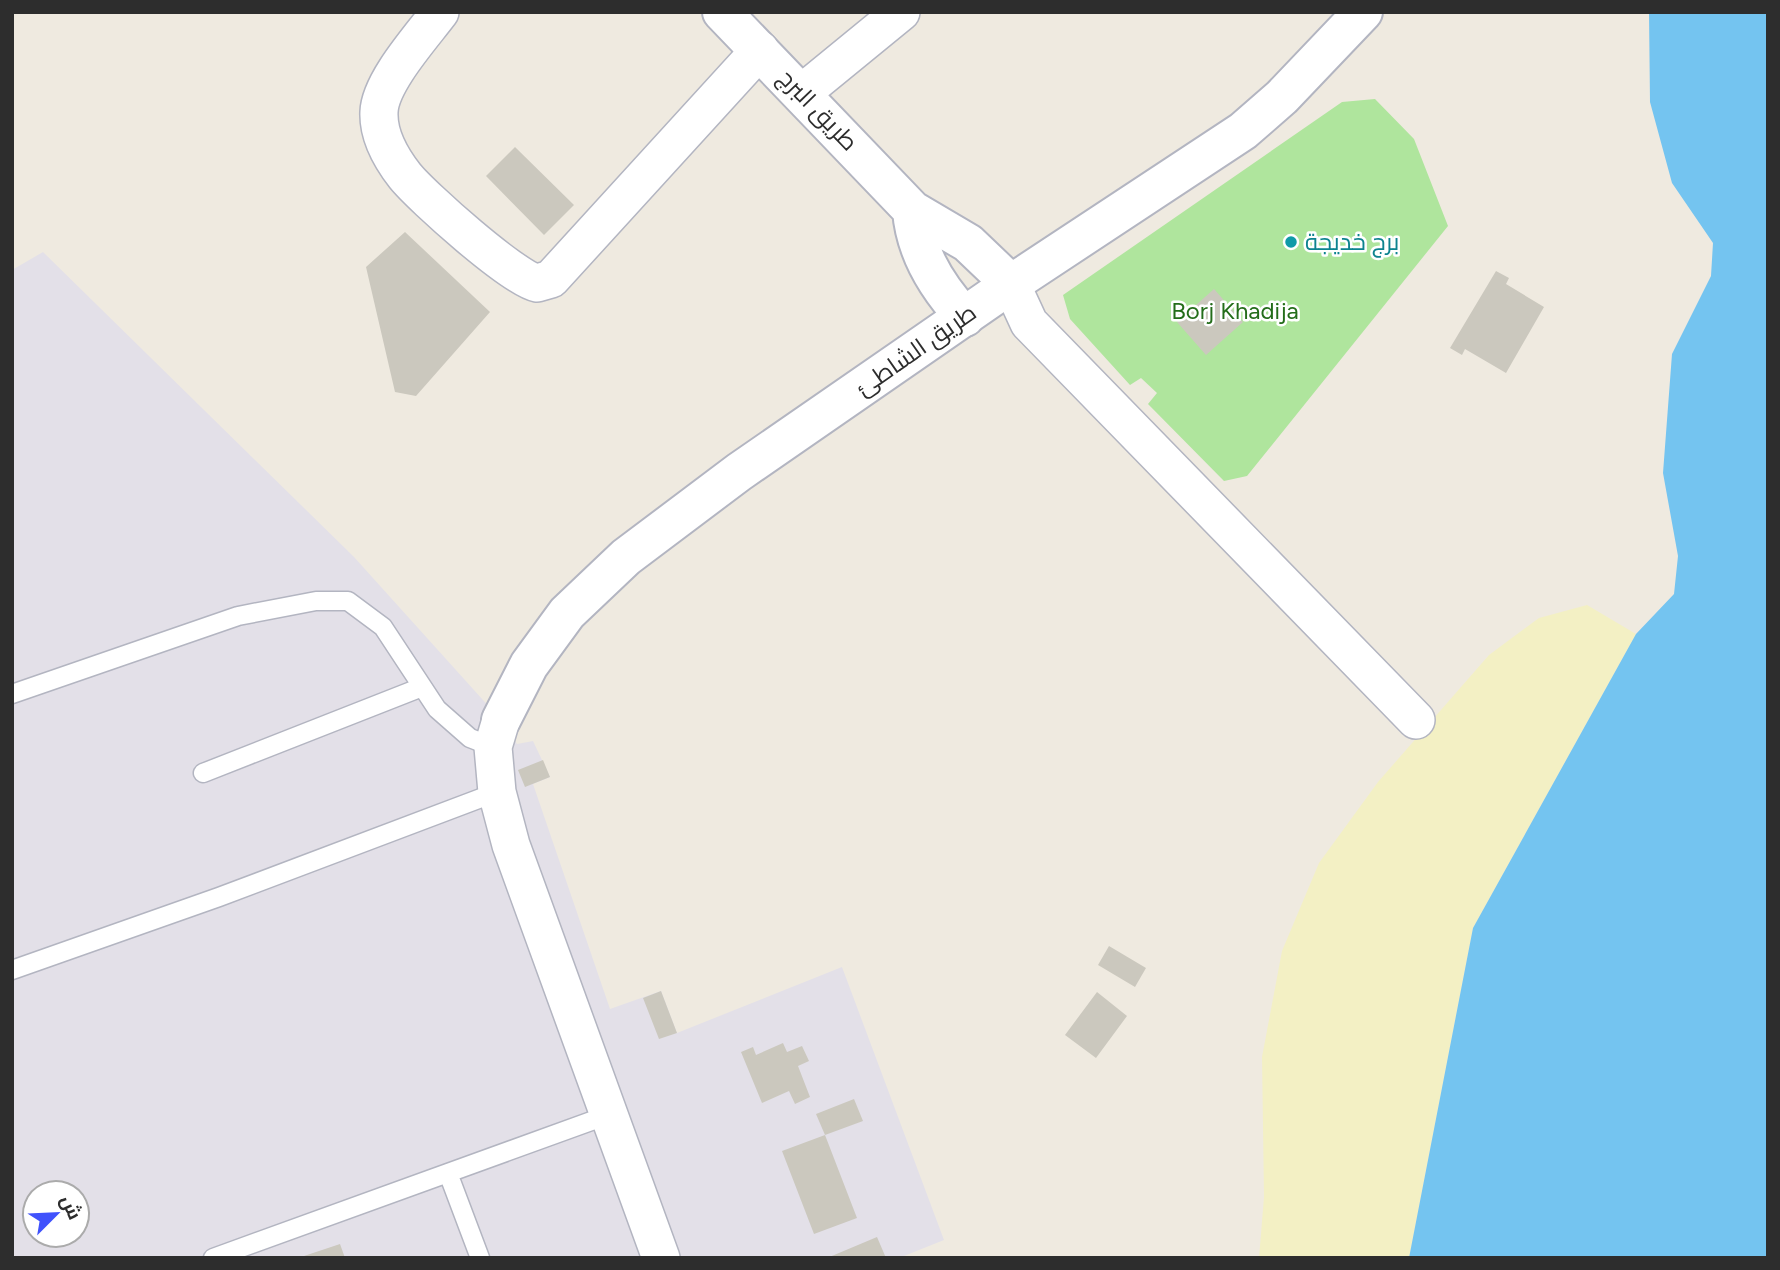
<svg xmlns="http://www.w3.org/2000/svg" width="1780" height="1270" font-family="Figtree,Cairo,sans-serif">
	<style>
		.industrial { fill: #e3e0e8; fill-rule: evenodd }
		.green { fill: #afe59d }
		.sand { fill: #f3f0c4 }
		.water { fill: #74c4f0 }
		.building { fill: #cbc8be }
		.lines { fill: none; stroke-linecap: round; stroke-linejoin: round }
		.service-casing { stroke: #b3b5c1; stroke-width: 21 }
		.minor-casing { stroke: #b3b5c1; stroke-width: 40 }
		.tertiary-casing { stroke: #b3b5c1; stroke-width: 42 }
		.secondary-casing { stroke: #b3b5c1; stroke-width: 42 }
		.service { stroke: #fff; stroke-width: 18 }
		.minor { stroke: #fff; stroke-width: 37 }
		.tertiary { stroke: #fff; stroke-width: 38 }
		.secondary { stroke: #fff; stroke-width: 38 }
		.culture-dot { fill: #0f9aa8; stroke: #fff; stroke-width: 2.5 }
		.labels { text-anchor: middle; stroke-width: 5; stroke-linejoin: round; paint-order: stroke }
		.street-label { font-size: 24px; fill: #2d2d2d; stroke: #fff }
		.culture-label { font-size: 24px; fill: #0d838f; stroke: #fff; text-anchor: start }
		.park-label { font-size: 24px; fill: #246d1a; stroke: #fff }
	</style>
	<rect width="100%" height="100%" fill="#efeae0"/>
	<path class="industrial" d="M43,252L354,557L501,720L517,744L533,741L550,777L533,784L610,1009L661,991L677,1033L842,967L944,1240L899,1258H12V270ZM35,1193H77V1235H35Z"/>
	<path class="green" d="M1375,99L1414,139L1448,226L1247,476L1224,481L1148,404L1157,393L1141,378L1130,385L1070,319L1063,295L1342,102Z"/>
	<path class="sand" d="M1587,605L1636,634L1473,928L1409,1258H1259L1264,1197L1262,1057L1282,951L1319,863L1378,782L1489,655L1539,618Z"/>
	<path class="water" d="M1649,12H1768V1258H1409L1473,928L1636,634L1674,594L1678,556L1663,473L1672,354L1711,276L1713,243L1672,183L1650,102Z"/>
	<path class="building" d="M515,147L574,205L544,235L486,176Z
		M405,232L490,312L416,396L395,392L366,267Z
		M1496,271L1509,278L1506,284L1544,307L1506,373L1465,349L1462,355L1450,348Z
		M1214,289L1243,322L1206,355L1177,322Z
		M543,760L550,777L525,787L518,770Z
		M1109,946L1146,968L1135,987L1098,965Z
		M661,991L677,1033L659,1039L643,998Z
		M1097,992L1127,1016L1096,1058L1065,1035Z
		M783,1043L787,1052L802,1046L809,1061L798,1066L810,1097L795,1104L789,1091L762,1103L741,1052L753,1047L756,1055Z
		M854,1099L863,1121L825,1135L816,1114Z
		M825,1135L857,1218L814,1234L782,1151Z
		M877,1237L886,1258H827Z
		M340,1244L345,1258H301V1257Z"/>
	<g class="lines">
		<g class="service-casing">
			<path id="service" d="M12,694L238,616L316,601H348L383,627L437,709L470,738L493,747
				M203,773L422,687
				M12,970L219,897L497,792
				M448,1173L480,1258
				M213,1258L608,1115"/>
		</g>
		<g class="minor-casing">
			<path id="minor" d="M440,12C422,36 380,82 379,112C378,135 391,158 405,176C422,197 514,279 537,283L551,279L760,50
				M802,93L901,12
				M1011,284L1029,323L1416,720
				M501,720L493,747L497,792L511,845L661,1258"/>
		</g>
		<g class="tertiary-casing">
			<path id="tertiary" d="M722,12L912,210L968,243L1011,284
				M912,210C915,252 937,287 965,317"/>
		</g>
		<g class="secondary-casing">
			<path id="secondary" d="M501,720L529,665L567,613L626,557L739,472L1011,284L1243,131L1282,97L1363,12"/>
		</g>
		<use href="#service" class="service"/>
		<use href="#minor" class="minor"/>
		<use href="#tertiary" class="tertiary"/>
		<use href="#secondary" class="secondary"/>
	</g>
	<circle class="culture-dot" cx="1291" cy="242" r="7"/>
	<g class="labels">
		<g class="street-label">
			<text transform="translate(818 110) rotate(46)" y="8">طريق البرج</text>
			<text transform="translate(916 350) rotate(-35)" y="8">طريق الشاطئ</text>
		</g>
		<g class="culture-label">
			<text x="1305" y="250">برج خديجة</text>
		</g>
		<g class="park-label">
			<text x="1235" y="319">Borj Khadija</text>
		</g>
	</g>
	<rect width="1780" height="1270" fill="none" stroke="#2d2d2d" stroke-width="28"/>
	<g transform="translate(56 1214) rotate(66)"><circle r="33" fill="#ffffff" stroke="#ababab" stroke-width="2"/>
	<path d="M0-5L12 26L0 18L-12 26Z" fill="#4052fc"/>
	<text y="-10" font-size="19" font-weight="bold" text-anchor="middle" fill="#2d2d2d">ش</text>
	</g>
</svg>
